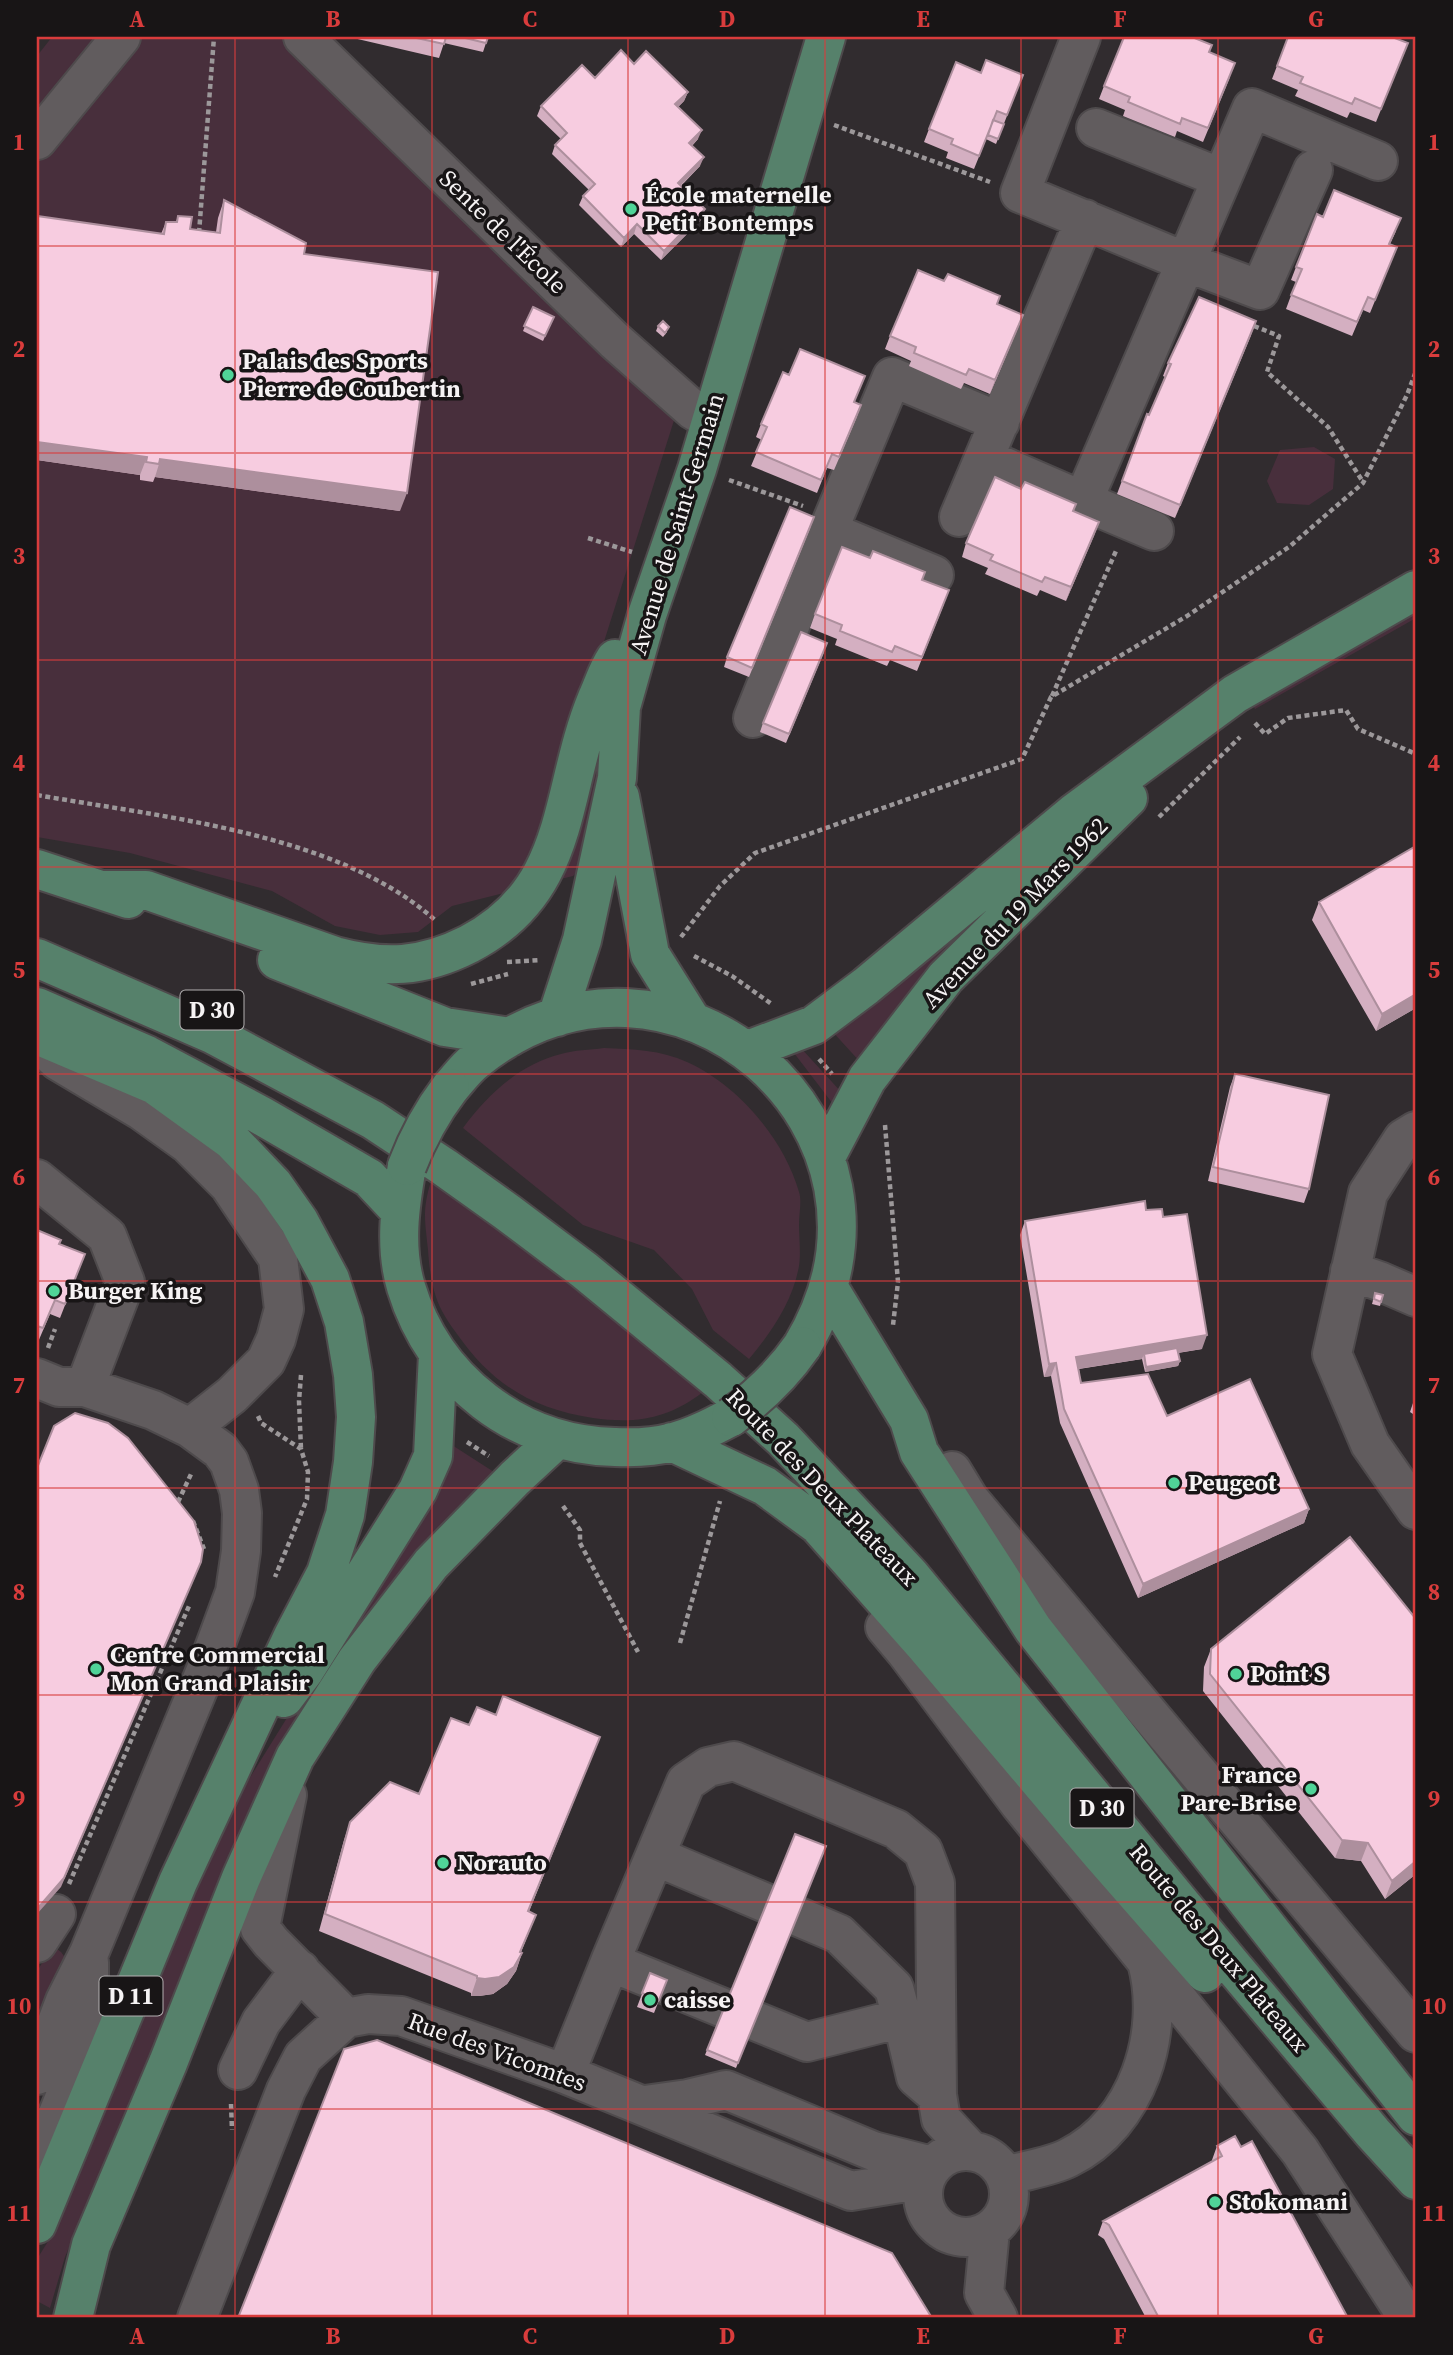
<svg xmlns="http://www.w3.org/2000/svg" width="1453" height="2355" font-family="'Source Serif 4',serif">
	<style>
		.green { fill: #482f3c }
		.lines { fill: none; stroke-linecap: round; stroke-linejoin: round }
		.minor-casing { stroke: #4e4a4c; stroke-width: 42 }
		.major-casing { stroke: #4e4a4c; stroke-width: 42 }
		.path { stroke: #9c989a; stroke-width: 4.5; stroke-dasharray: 5 3.5; stroke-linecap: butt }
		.minor { stroke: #615c5e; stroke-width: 38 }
		.major { stroke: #56816b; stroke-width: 38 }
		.major-bridge-casing { stroke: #4e4a4c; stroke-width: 42; stroke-linecap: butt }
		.major-bridge { stroke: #56816b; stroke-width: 38 }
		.wall { fill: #d4afc1 }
		.shaded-wall { fill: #ad8f9d }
		.building { fill: #f7cce0; stroke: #ad8f9d; stroke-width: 2 }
		.grid { fill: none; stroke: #d93c3c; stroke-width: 2; stroke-opacity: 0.55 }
		.poi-dot { fill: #50d398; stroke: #181516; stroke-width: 2.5 }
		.labels { text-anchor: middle; stroke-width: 7; stroke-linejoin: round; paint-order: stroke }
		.shield { fill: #181516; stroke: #b3b0b1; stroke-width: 2 }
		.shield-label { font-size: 23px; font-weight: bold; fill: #f6f3f4 }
		.poi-label { font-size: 24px; font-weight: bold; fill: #f6f3f4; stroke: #181516; text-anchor: start }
		.street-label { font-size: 24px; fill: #f6f3f4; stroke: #181516 }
		.neatline { fill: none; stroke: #d93c3c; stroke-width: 2.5 }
		.grid-label { font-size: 23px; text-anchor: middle; font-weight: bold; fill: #d93c3c }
	</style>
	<rect width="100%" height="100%" fill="#312c2f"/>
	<path class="green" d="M52,37H288L676,414L590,686C605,743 596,801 590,860L573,876L452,906L418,932L380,935L335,926L272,891L130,853L37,837V56Z
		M1314,447L1335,459L1333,489L1309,505L1277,503L1267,481L1280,450Z
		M1416,610V618L1255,709L1251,703Z
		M1079,821L862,1064L831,1030Z
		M800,1047L843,1094L833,1104L794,1053Z
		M604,1048C633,1049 661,1050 687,1062C738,1085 784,1139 799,1192C802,1201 799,1214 799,1224C799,1237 801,1253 799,1266C793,1301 771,1333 749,1359L713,1330L692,1289L654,1250L583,1225L463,1128C487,1095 520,1064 561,1054C574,1050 590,1050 604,1048Z
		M431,1181L522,1242L703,1392C668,1419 636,1424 593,1418C532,1409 492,1384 457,1334C449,1323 440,1310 436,1297C431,1282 429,1265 428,1250C425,1220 422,1211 431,1181Z
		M452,1445L494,1472L230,1864L65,2257L50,2308L37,2301V2259L47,2243L180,1920L244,1787L326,1655Z
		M53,1946L61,1952L69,1963L37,2040V1971Z"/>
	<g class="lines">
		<g class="minor-casing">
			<path id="minor" d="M303,37L614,340L693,410L710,420
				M1081,37L1020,193L1186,262L1083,501L984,458L1085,219
				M1096,128L1221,178
				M37,140L121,37
				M1313,170L1260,290L1186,262L1252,108L1378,161
				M1083,501L1154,531
				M959,517L984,458
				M934,575L828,531L892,377L1000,422
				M753,718L828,531
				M38,1042L58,1061L142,1111L188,1144L229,1185L278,1258L284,1309L276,1339L266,1361L232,1395L190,1428
				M1416,1131L1403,1139L1368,1193L1332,1354L1370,1444L1416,1510
				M37,1179L107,1236L125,1282L85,1387
				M1350,1271L1379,1281L1416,1297
				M37,1378L59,1387H85L153,1410L190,1428L220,1450L229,1462L239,1490L242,1513L241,1551L235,1592L208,1665L89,1953L65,2001L37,2075
				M952,1471L969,1499L1416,2033
				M885,1627L906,1652L1019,1803L1300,2151L1408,2318
				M287,1795L260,1928L271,1942L346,2018
				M655,1856L839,1934L894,1988L902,2018
				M37,1943L56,1914
				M610,1962L686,1782L708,1767L734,1761L896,1829L923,1851L935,1883L937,2095
				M238,2070L261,2022L300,1970
				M565,2074L610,1962L807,2042L902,2018L916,2077L937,2095L941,2119L970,2150
				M645,2105L688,2099L726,2090L873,2151L932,2166
				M923 2194a43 43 0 1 1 86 0a43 43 0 1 1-86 0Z
				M37,2165L89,2038V1962
				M1006,2176C1026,2170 1050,2167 1068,2158C1138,2124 1166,2032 1147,1962
				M990,2230L984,2293L998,2318
				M197,2318L286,2090L303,2057L346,2018L368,2014L401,2016L565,2074L851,2191L925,2179"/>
		</g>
		<g class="major-casing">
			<path id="major" d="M620,797L650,954L692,1021
				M37,869L128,899
				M105,890H146L335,956C384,969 422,968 469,944C574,889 558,792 597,698C603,685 607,671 615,659
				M37,958L212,1034L373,1120L444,1167L507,1212L584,1270L718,1380L783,1439L911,1576L1230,1963L1373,2133L1416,2180
				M277,960L445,1027L510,1037
				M37,1007L147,1055L260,1115L369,1178L399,1210
				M557,1017L582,940L617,778L621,707L647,615L697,469L826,37
				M37,1035L155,1085L231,1140L273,1184L299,1221L330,1279L344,1322L353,1375L356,1417L353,1462L345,1515L326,1573L293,1636L178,1882L37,2224
				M748,1050L814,1025L866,986L1074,813L1235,694L1416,590
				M450,1088C458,1079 466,1068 475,1061C670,902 932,1129 802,1346
				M826,1157L867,1079L946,977L1128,798
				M407,1166C400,1206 394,1247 406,1287C434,1380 517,1445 615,1447C634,1448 654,1447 673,1442C693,1437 712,1427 731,1417
				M829,1288L909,1420L919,1452L1033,1629L1416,2116
				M672,1442L765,1486L818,1525L926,1647L1100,1853L1205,1973
				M284,1698L305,1670L418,1490L433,1456L438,1354
				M73,2318L91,2245L168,2063L241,1878L295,1757L357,1660L431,1564L515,1478L557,1439"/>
		</g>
		<path class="path" d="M834,125L990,182
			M199,233L214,37
			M1254,326L1279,336L1267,372L1328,427L1363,482
			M729,480L803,506
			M588,538L632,552
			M1052,696L1116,551
			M1255,723L1265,734L1288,718L1346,710L1358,729L1416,754
			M37,795C161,817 338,833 435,920
			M1159,817L1240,737
			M681,937L720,886L755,853L1022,759L1051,697L1187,616L1289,547L1363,483L1407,395L1416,371
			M694,956L732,976L773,1005
			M507,962L540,960
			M471,984L508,974
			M819,1059L832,1074
			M885,1125L898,1282L893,1325
			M48,1348L55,1329
			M301,1375L299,1401L301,1449
			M258,1416L261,1423L301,1449L308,1472L307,1499L275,1577
			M467,1442L489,1456
			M178,1502L192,1472
			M563,1506L580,1530V1543L638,1652
			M193,1521L204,1549
			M680,1643L720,1501
			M69,1884L189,1606
			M231,2104L232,2130"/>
		<use href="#minor" class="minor"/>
		<use href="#major" class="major"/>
		<g class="major-bridge-casing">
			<path id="major-bridge" d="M407,1166C418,1137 431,1113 450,1088
				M731,1417C760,1396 782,1375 802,1346"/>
		</g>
		<use href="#major-bridge" class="major-bridge"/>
	</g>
	<path class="wall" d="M349,37H488L483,52L444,43L439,58Z
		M1408,43L1376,122L1350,112L1347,118L1295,96L1298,90L1272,79L1277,66Z
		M1209,53L1230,77L1203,142L1177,131L1175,137L1123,116L1125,110L1099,99L1104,86Z
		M634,64L688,92L684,101L678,107L698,139L692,146L700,166L681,186L705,209L702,219L661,260L634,234L621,247L579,205L583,196L589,190L552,154L555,145L561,139L537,116L541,106L595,78Z
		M981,73L1023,75L996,144L986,139L989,132L974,169L946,158L948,152L924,142L929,129Z
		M224,200L304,254L400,511L155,477L153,482L140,480V475L37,460V216L161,234L166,222H176L178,216L190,229L216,232L218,218Z
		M1323,217L1396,231L1390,244L1397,247L1370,313L1363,310L1352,336L1286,309L1296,282L1291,280L1296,267Z
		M997,304L1023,315L990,394L964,383L961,389L909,366L911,361L885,349L890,336Z
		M533,307L552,321L543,341L523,331Z
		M658,326L667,332L663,337L656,331Z
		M1251,335L1175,518L1117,494L1147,414L1149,415L1165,377L1163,376L1168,363Z
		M855,403L861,405L856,419L834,470L827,468L817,493L751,466L762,440L756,437L761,424Z
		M1073,511L1099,522L1066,601L1040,590L1037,596L985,574L988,568L962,557L966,543Z
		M811,526L749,677L724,667L727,657Z
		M922,580L944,604L917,671L890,660L887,666L835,645L837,639L810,628L815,614Z
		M824,652L786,743L760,732L763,723Z
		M1416,846V1008L1376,1031L1312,920L1319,902Z
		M1235,1074L1309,1189L1304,1203L1208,1181L1230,1087Z
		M1146,1210L1163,1217L1202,1349L1178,1353L1180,1361L1178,1366L1145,1372L1142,1359L1079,1369L1081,1383L1167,1416L1309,1509L1304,1523L1138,1598L1060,1423L1051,1376L1044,1377L1020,1235L1025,1221Z
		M37,1230L59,1244L85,1254L60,1318L50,1314L38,1342L37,1341Z
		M1375,1293L1381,1302L1380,1306L1372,1304Z
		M1416,1394V1416L1410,1412Z
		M1211,1649L1416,1874L1385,1899L1361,1861L1335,1858L1203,1691L1204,1667Z
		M496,1715L600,1737L529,1911L536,1915L521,1952L522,1953L516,1971L507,1984L493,1994L479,1996H471V1993L319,1931L344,1840L350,1822L419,1794L469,1725Z
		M824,1851L736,2068L705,2055L707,2050Z
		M1416,1901V1913L1413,1910Z
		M650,1973L667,1980L654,2013L637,2007Z
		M1217,2146L1348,2318H1146L1104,2239L1098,2235L1103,2221L1212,2161V2160Z"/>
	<path class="shaded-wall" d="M688,92L684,101L672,113L675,104Z
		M702,130L698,139L686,152L689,143Z
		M704,157L700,166L674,192L678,183Z
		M705,209L702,219L661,260L664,251Z
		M637,224L634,234L621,247L624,238Z
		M1023,315L1018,328L990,394L995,380Z
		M1256,321L1251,335L1175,518L1180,505Z
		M37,442L147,457L140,475L37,460Z
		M160,459L407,493L400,511L155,477L159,464Z
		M1099,522L1094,536L1066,601L1071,587Z
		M1416,994V1008L1376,1031L1382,1014Z
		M1207,1335L1202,1349L1145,1358L1144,1354L1142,1359L1071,1370L1076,1357Z
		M1180,1361L1178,1366L1145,1372L1146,1367Z
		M1056,1363L1051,1376L1044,1377L1049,1364Z
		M1309,1509L1304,1523L1138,1598L1143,1584Z
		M201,1562L61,1887L37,1914V1909Z
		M600,1737L593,1754L522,1929L528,1911Z
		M1342,1840L1368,1843L1361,1861L1335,1858Z
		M1416,1861V1874L1385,1899L1392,1881Z
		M536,1915L517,1961L522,1953L516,1971L507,1984L493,1994L479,1996H471L477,1978L520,1952Z"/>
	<path class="building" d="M412,37H446L444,44Z
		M461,37H488L486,43Z
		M1124,37H1192L1212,45L1209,52L1235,63L1208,128L1182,118L1180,124L1128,102L1130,97L1104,86Z
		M1288,37H1392L1408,43L1381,109L1355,98L1352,104L1300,83L1303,77L1277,66Z
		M621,50L634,64L646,51L688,92L675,104L702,130L689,143L704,157L678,183L705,209L664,251L637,224L624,238L583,196L595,184L555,145L567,133L541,106L582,65L595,78Z
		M986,60L1023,75L1007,115L997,111L979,156L951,144L953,139L929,129L956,62L981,73Z
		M993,120L1004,124L998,139L988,135Z
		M1334,190L1401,218L1389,244L1397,247L1375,300L1368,297L1357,322L1291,295L1302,269L1296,267L1317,214L1323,217Z
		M224,200L306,243L304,254L438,272L407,493L160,459L159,464L146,462L147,457L37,442V216L164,234L166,222H177L178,216L192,217L190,229L220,233Z
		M918,270L944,281L948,274L1000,296L997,304L1023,315L995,380L969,369L966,375L914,353L916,347L890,336Z
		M1199,297L1256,321L1180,505L1122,481L1147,414L1149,415L1171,364L1168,363Z
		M533,307L554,317L545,336L524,326Z
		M663,321L669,327L665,333L658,326Z
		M800,349L865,376L854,402L861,405L839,457L832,454L821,480L756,452L767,427L761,424L783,372L789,375Z
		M995,477L1021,489L1025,482L1076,504L1073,511L1099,522L1071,587L1045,577L1042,582L990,560L993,555L966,543Z
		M790,507L814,517L752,668L727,657Z
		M842,547L870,558L873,551L925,572L922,580L949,590L922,657L895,646L892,652L840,631L842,625L815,614Z
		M801,632L827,643L789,734L763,723Z
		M1416,846V994L1382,1014L1319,902Z
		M1235,1074L1329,1095L1309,1189L1213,1167Z
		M1145,1201L1146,1210L1162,1209L1163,1217L1187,1214L1207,1335L1076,1357L1081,1383L1148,1374L1167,1416L1250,1379L1309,1509L1143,1584L1064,1409L1056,1363L1049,1364L1025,1221Z
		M37,1230L61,1240L59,1244L85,1254L65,1304L55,1300L43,1328L37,1326Z
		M1375,1293L1383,1295L1381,1302L1374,1299Z
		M1177,1348L1180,1361L1146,1367L1144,1354Z
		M75,1413L108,1423L128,1438L194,1521L203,1549L201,1562L64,1878L37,1909V1468L54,1426Z
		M1350,1537L1416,1619V1861L1392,1881L1368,1843L1342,1840L1210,1674L1211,1649Z
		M503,1696L600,1737L528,1911L536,1915L520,1952L522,1953L514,1967L499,1977L485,1979L477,1978V1976L325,1914L350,1822L390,1782L419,1794L451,1718L469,1725L477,1707L496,1715Z
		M795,1834L826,1846L738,2063L707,2050Z
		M650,1973L667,1980L659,2000L642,1993Z
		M377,2040L892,2253L932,2318H238L344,2049Z
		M1235,2136L1241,2147L1252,2141L1348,2318H1159L1109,2225L1103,2221L1222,2156L1217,2146Z"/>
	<path class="grid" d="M235,37V2318M432,37V2318M628,37V2318M825,37V2318M1021,37V2318M1218,37V2318M37,246H1416M37,453H1416M37,660H1416M37,867H1416M37,1074H1416M37,1281H1416M37,1488H1416M37,1695H1416M37,1902H1416M37,2109H1416"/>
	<g class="poi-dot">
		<circle cx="631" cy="209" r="7"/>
		<circle cx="228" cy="375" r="7"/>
		<circle cx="54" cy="1291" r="7"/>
		<circle cx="1174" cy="1483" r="7"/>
		<circle cx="96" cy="1669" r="7"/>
		<circle cx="1236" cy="1674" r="7"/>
		<circle cx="1311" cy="1789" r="7"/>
		<circle cx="443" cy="1863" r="7"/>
		<circle cx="650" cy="2000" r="7"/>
		<circle cx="1215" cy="2202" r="7"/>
	</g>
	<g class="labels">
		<g class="shield">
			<rect x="180.5" y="990.5" width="63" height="39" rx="5"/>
			<rect x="1070.5" y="1788.5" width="63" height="39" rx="5"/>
			<rect x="99.5" y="1976.5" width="63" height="39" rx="5"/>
		</g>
		<g class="shield-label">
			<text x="212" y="1018">D 30</text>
			<text x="1102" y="1816">D 30</text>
			<text x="131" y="2004">D 11</text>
		</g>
		<g class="poi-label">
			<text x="645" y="203">École maternelle<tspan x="645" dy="28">Petit Bontemps</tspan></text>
			<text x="242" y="369">Palais des Sports<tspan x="242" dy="28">Pierre de Coubertin</tspan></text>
			<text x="68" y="1299">Burger King</text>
			<text x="1188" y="1491">Peugeot</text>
			<text x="110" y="1663">Centre Commercial<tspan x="110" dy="28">Mon Grand Plaisir</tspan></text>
			<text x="1250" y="1682">Point S</text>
			<text x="1297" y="1783" text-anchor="end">France<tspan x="1297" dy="28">Pare-Brise</tspan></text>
			<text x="457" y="1871">Norauto</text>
			<text x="664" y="2008">caisse</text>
			<text x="1229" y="2210">Stokomani</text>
		</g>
		<g class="street-label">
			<text transform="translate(503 232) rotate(44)" y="8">Sente de l'École</text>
			<text transform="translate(677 524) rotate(-73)" y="8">Avenue de Saint-Germain</text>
			<text transform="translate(1015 913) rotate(-46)" y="8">Avenue du 19 Mars 1962</text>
			<text transform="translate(822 1487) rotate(46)" y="8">Route des Deux Plateaux</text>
			<text transform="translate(1219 1948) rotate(50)" y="8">Route des Deux Plateaux</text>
			<text transform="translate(497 2052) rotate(20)" y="8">Rue des Vicomtes</text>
		</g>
	</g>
	<rect width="1453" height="2355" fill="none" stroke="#181516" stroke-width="77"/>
	<rect x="38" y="38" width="1376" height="2278" class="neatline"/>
	<g class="grid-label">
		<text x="137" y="27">A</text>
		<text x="333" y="27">B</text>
		<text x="530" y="27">C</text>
		<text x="727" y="27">D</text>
		<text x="923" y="27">E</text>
		<text x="1120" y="27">F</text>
		<text x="1316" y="27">G</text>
		<text x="19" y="150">1</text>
		<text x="1434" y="150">1</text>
		<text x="19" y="357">2</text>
		<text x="1434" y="357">2</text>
		<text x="19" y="564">3</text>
		<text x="1434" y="564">3</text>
		<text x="19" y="771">4</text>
		<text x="1434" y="771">4</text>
		<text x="19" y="978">5</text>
		<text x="1434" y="978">5</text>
		<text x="19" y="1185">6</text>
		<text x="1434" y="1185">6</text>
		<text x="19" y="1393">7</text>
		<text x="1434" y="1393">7</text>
		<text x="19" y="1600">8</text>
		<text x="1434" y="1600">8</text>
		<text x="19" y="1807">9</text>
		<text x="1434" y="1807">9</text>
		<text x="19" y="2014">10</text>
		<text x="1434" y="2014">10</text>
		<text x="19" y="2221">11</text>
		<text x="1434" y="2221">11</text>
		<text x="137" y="2344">A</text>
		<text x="333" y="2344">B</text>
		<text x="530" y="2344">C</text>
		<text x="727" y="2344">D</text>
		<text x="923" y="2344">E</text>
		<text x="1120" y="2344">F</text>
		<text x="1316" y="2344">G</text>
	</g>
</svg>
